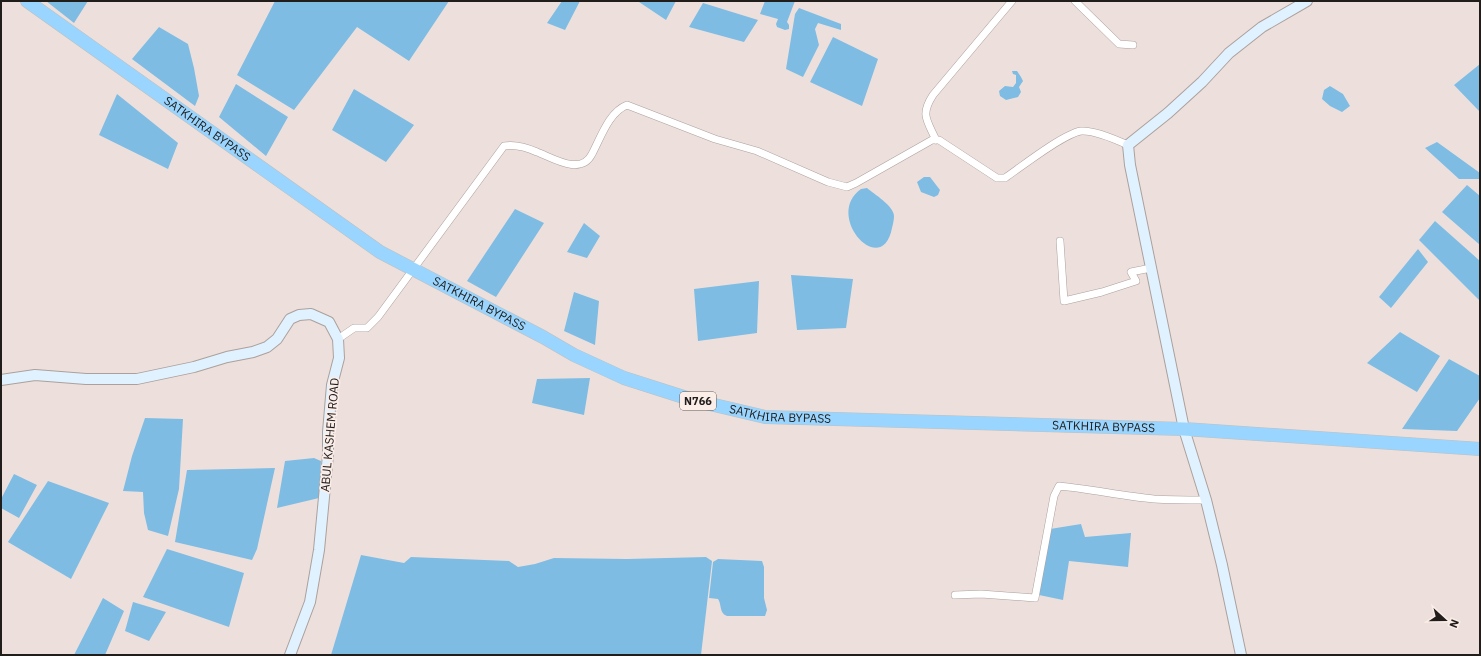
<svg xmlns="http://www.w3.org/2000/svg" width="1481" height="656" font-family="'IBM Plex Sans',sans-serif">
	<style>
		.water { fill: #7ebce4 }
		.lines { fill: none; stroke-linecap: round; stroke-linejoin: round }
		.street-casing { stroke: #aca09c; stroke-width: 8 }
		.secondary-casing { stroke: #aca09c; stroke-width: 12 }
		.highway-casing { stroke: #c1c0bf; stroke-width: 14 }
		.street { stroke: #fff; stroke-width: 7 }
		.secondary { stroke: #e0f2ff; stroke-width: 10 }
		.highway { stroke: #99d5fe; stroke-width: 13 }
		.labels { text-anchor: middle; stroke-width: 3.5; stroke-linejoin: round; paint-order: stroke }
		.shield { fill: #fbeee9; stroke: #625c59; stroke-width: 1 }
		.shield-label { font-size: 11px; font-weight: bold; fill: #211d1b }
		.street-label { font-size: 12px; fill: #211d1b; stroke: #fbeee9 }
	</style>
	<rect width="100%" height="100%" fill="#ede0dc"/>
	<path class="water" d="M46,1H88L74,23Z
		M275,1H449L409,61L357,27L294,110L237,75Z
		M562,1H580L565,30L547,23Z
		M640,1H676L666,20L639,2Z
		M765,1H795L787,22L789,25V29L785,30L777,27L776,24L778,19L760,14Z
		M703,3L758,20L744,42L689,27Z
		M799,8L841,24V30L818,23L815,29L819,45L803,77L786,69L795,14Z
		M159,27L188,44L194,68L199,96L195,106L132,59Z
		M833,37L878,59L862,106L810,82Z
		M1480,64V112L1454,85Z
		M1012,71H1017L1021,77L1023,81L1019,87L1021,92L1018,97L1006,100L1000,96L999,91L1005,86L1013,87L1016,83V75L1013,74Z
		M236,84L288,117L266,156L219,117Z
		M1330,86L1343,94L1350,106L1342,112L1330,106L1322,99L1324,90Z
		M354,89L414,125L386,162L332,130Z
		M117,94L178,143L168,169L99,135Z
		M1437,142L1480,173V179H1459L1425,148Z
		M924,177H930L940,190L938,195L934,197L921,192L917,182Z
		M1467,185L1480,196V245L1442,212Z
		M867,188C874,194 894,206 894,216C894,220 893,224 892,228C882,280 823,216 861,189Z
		M515,209L544,223L496,297L467,281Z
		M1435,221L1480,261V301L1419,240Z
		M584,223L600,236L587,258L567,252Z
		M1418,249L1428,262L1391,308L1379,297Z
		M791,275L853,279L846,328L797,330Z
		M759,281L757,333L698,341L694,289Z
		M574,292L599,301L595,345L564,331Z
		M1400,332L1440,356L1417,392L1367,363Z
		M1449,359L1480,376V398L1457,431L1402,429Z
		M590,378L584,415L532,403L537,379Z
		M145,418L183,419L179,489L168,536L148,530L144,513L143,492L123,491L132,456Z
		M314,458L321,461L319,498L277,508L285,461Z
		M275,468L257,549L252,560L175,542L187,470Z
		M14,474L37,485L19,518L1,508V499Z
		M48,481L109,503L71,579L8,542Z
		M1081,524L1085,537L1131,533L1128,567L1069,561L1063,600L1039,595L1050,529Z
		M167,549L244,573L229,627L143,597Z
		M361,555L404,563L411,557L509,561L518,567L535,564L554,558L627,559L706,557L712,561L701,655H331Z
		M718,559L762,561L764,567V598L767,610L765,616H727C719,613 722,605 718,599L709,598L713,562Z
		M103,598L124,611L105,655H74Z
		M133,602L166,612L149,641L125,631Z"/>
	<g class="lines">
		<g class="street-casing">
			<path id="street" d="M1075,1L1119,44L1133,45
				M936,140C927,120 920,115 933,95L1012,1
				M1060,241L1064,301L1102,292L1136,281L1131,272L1151,268
				M338,339L354,328H367L378,317L504,146C515,144 526,147 537,152C553,158 581,176 592,154C601,137 609,112 627,105L715,139L757,151L828,182L847,187L856,183L932,140H939L997,178H1005C1021,167 1063,134 1081,131C1093,130 1117,140 1128,145
				M955,595L981,594L1035,598L1054,496L1059,486C1091,489 1122,496 1154,499C1171,500 1189,500 1206,500"/>
		</g>
		<g class="secondary-casing">
			<path id="secondary" d="M1,380L35,375L86,379H137L194,367L227,357L253,352L267,347L277,339L290,319L299,315L311,314L329,322L338,339L339,358L332,385L328,432V455L319,550L310,602L290,655
				M1241,655L1222,565L1206,500L1184,429L1130,165L1128,145L1168,113L1202,82L1229,53L1262,27L1307,1"/>
		</g>
		<g class="highway-casing">
			<g id="highway">
				<path id="s1" d="M27,1L380,252L543,337L574,355L624,378L693,400L765,417L1184,429L1480,449"/>
			</g>
		</g>
		<use href="#street" class="street"/>
		<use href="#secondary" class="secondary"/>
		<use href="#highway" class="highway"/>
	</g>
	<g class="labels">
		<rect class="shield" x="680" y="392" width="36" height="18" rx="3"/>
		<g class="shield-label">
			<text x="698" y="405">N766</text>
		</g>
		<g class="street-label">
			<text dy="4" stroke="none"><textPath href="#s1" startOffset="221">SATKHIRA BYPASS</textPath></text>
			<text dy="4" stroke="none"><textPath href="#s1" startOffset="545">SATKHIRA BYPASS</textPath></text>
			<text dy="4" stroke="none"><textPath href="#s1" startOffset="869">SATKHIRA BYPASS</textPath></text>
			<text dy="4" stroke="none"><textPath href="#s1" startOffset="1193">SATKHIRA BYPASS</textPath></text>
			<text transform="translate(330 435) rotate(-85)" y="4">ABUL KASHEM ROAD</text>
		</g>
	</g>
	<rect width="1481" height="656" fill="none" stroke="#211d1b" stroke-width="4"/>
	<g transform="translate(1445 620) rotate(111)" stroke="#fbeee9" stroke-width="3" paint-order="stroke">
	<path d="M0-3L7 15L0 10L-7 15Z" fill="#211d1b"/>
	<text y="-6" font-size="11" font-weight="bold" text-anchor="middle" fill="#211d1b">N</text>
	</g>
</svg>
